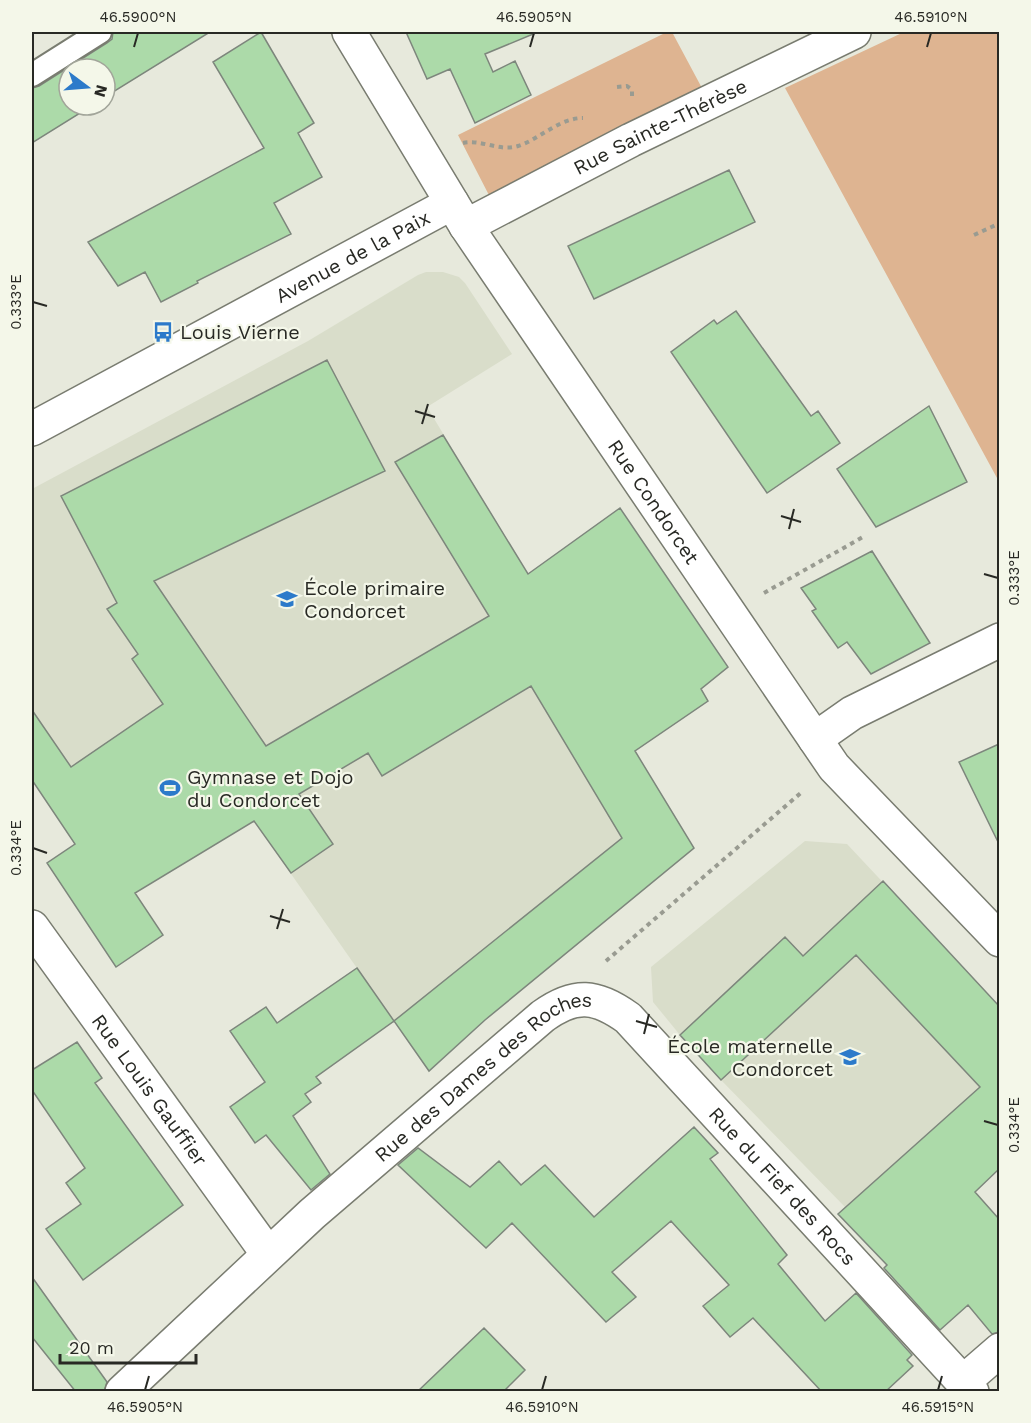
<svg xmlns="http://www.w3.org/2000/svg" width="1031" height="1423" font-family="'Work Sans',sans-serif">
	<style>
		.built { fill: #d9ddca }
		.green { fill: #deb491 }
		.building { fill: #acdaa9; stroke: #7d867c; stroke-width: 1.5 }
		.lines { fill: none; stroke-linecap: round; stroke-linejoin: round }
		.service-casing { stroke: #797c70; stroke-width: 26 }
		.minor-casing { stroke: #797c70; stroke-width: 36 }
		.path { stroke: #999b91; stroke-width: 4; stroke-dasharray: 4.5 4.5; stroke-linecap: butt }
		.service { stroke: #fff; stroke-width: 22 }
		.minor { stroke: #fff; stroke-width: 33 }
		.ticks { fill: none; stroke: #282924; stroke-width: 2 }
		.labels { text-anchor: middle; stroke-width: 4.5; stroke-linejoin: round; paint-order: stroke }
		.street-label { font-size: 20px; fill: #282924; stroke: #f4f7e9 }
		.poi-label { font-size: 20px; fill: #282924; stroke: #f4f7e9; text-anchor: start }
		.neatline { fill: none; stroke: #282924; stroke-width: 2 }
		.ticks-label { font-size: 15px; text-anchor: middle; fill: #282924 }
	</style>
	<rect width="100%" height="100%" fill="#e7e9dc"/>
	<path class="built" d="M426,272H443L459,277L465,283L512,354L427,407L694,849L485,1020L429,1071L254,821L151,883L32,710V489L308,341L418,275Z
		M805,841L847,844L999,1006V1169L890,1269L838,1214L845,1207L721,1080L680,1035L653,1002L651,967Z"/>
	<path class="green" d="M667,32H672L703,90L492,201L458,135Z
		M904,32H999L1000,477L997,478L785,88Z"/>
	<path class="building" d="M113,32H210L105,97V69H69V105H93L32,143V88L39,86L107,43L112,39Z
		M261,32L314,123L298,133L322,177L274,203L291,234L197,281L198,283L161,302L145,272L118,286L88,242L264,148L213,62Z
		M406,32H538L485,54L493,72L515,61L531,95L475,123L450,69L427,79Z
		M729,170L755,222L594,299L568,246Z
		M736,311L811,416L818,411L840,443L767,493L671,352L714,320L717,324Z
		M327,360L385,471L154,581L266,746L489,616L395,462L443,435L528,574L620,508L728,667L701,689L708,701L635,751L694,848L485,1020L429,1071L394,1021L622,838L531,686L382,776L368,753L299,794L333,844L291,873L254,821L135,893L163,935L116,967L47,863L75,844L32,780V710L71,767L163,704L132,659L138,654L107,609L117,603L61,496Z
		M929,406L967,482L876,527L837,469Z
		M872,551L930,643L871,674L847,642L838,648L812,611L816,609L801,588Z
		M999,744V844L959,762Z
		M883,881L999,1006V1169L975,1192L999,1219V1332L992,1334L968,1305L940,1330L884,1268L887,1265L838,1214L980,1087L856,955L721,1080L680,1035L785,937L803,956Z
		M357,968L394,1021L316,1077L321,1083L305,1094L311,1102L293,1116L330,1174L311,1190L266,1135L255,1143L230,1107L265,1082L230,1031L266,1007L277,1023Z
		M77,1042L102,1078L95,1083L183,1205L83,1280L46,1229L81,1204L66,1183L85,1168L32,1090V1070Z
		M694,1127L718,1153L710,1159L787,1255L778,1264L825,1321L856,1293L912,1355L907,1360L913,1366L885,1392H822L753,1318L730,1337L703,1306L729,1285L671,1221L612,1272L636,1297L606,1322L512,1223L486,1248L398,1165L418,1148L470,1187L499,1161L521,1185L545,1165L594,1217Z
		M32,1277L107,1382L104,1392H76L32,1337Z
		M484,1328L525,1370L503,1392H417Z"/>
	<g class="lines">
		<g class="service-casing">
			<path id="service" d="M32,75L100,32"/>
		</g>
		<g class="minor-casing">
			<g id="minor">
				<path id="s1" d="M349,32L466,226L834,767L1000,940"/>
				<path id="s2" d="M466,226L631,140L854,32"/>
				<path id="s3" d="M32,429L452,203"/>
				<path d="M815,739L852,713L1000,640"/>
				<path id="s4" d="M32,927L268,1254"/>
				<path d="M963,1382L1000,1350"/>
				<path id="s5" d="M122,1392L312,1214L543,1016C575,993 596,995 628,1018L972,1392"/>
			</g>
		</g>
		<path class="path" d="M617,87L627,86L632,90V96
			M463,143C481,139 500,152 518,146C540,139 559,118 583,118
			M974,235L1000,223
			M764,593L863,537
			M606,961L803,791"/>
		<use href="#service" class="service"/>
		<use href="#minor" class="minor"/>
	</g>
	<path class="ticks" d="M134,47L138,33M530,47L534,33M927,47L931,33M33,302L47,306M415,411L435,417M422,424L428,404M781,516L801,522M789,529L794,509M984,574L998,578M33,848L47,853M270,916L290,922M277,929L283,909M636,1021L657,1027M644,1034L649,1014M984,1121L998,1125M145,1390L149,1376M542,1390L546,1376M938,1390L942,1376"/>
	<defs>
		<g id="bus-bare" transform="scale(1.62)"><path d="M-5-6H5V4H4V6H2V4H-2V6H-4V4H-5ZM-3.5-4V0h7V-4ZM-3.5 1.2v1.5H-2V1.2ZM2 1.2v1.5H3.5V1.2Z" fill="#2c7aca" stroke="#f4f7e9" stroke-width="2.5" paint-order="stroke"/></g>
		<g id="school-bare" transform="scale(1.62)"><path d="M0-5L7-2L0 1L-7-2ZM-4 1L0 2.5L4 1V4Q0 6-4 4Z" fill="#2c7aca" stroke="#f4f7e9" stroke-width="2.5" paint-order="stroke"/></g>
		<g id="stadium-bare" transform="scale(1.62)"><path d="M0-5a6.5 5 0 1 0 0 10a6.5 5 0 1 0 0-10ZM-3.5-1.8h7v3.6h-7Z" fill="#2c7aca" stroke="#f4f7e9" stroke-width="2.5" paint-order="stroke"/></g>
	</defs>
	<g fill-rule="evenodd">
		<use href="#bus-bare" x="163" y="332"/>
		<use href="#school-bare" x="287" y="599"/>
		<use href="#stadium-bare" x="170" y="788"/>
		<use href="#school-bare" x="850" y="1057"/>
	</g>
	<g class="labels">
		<g class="street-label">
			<text dy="7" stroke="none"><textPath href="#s2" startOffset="218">Rue Sainte-Thérèse</textPath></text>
			<text dy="7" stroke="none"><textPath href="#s3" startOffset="364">Avenue de la Paix</textPath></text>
			<text dy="7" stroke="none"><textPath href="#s1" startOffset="560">Rue Condorcet</textPath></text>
			<text dy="7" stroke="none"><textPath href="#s5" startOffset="482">Rue des Dames des Roches</textPath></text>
			<text dy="7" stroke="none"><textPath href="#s4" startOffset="201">Rue Louis Gauffier</textPath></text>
			<text dy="7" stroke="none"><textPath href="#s5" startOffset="886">Rue du Fief des Rocs</textPath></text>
		</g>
		<g class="poi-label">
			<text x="180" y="339">Louis Vierne</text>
			<text x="304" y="595">École primaire<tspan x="304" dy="23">Condorcet</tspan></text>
			<text x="187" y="784">Gymnase et Dojo<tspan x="187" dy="23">du Condorcet</tspan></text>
			<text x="833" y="1053" text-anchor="end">École maternelle<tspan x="833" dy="23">Condorcet</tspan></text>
		</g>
	</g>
	<rect width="1031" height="1423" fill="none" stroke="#f4f7e9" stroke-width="66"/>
	<g transform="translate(87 87) rotate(106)"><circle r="28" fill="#f4f7e9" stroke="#a2a59a" stroke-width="1.5"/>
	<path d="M0-4.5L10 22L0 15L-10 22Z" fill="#2c7aca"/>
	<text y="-9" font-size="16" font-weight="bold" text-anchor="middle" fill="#282924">N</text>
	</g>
	<path d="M60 1354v9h136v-9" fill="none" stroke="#282924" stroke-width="3"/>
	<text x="69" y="1354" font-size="18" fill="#282924" stroke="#f4f7e9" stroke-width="4.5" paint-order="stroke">20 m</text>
	<rect x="33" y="33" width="965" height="1357" class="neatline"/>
	<g class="ticks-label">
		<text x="138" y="22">46.5900°N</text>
		<text x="534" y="22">46.5905°N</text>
		<text x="931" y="22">46.5910°N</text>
		<text transform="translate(16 302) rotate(-90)" y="5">0.333°E</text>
		<text transform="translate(1014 578) rotate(-90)" y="5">0.333°E</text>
		<text transform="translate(16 848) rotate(-90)" y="5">0.334°E</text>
		<text transform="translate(1014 1125) rotate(-90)" y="5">0.334°E</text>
		<text x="145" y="1412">46.5905°N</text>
		<text x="542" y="1412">46.5910°N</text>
		<text x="938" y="1412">46.5915°N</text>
	</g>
</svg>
